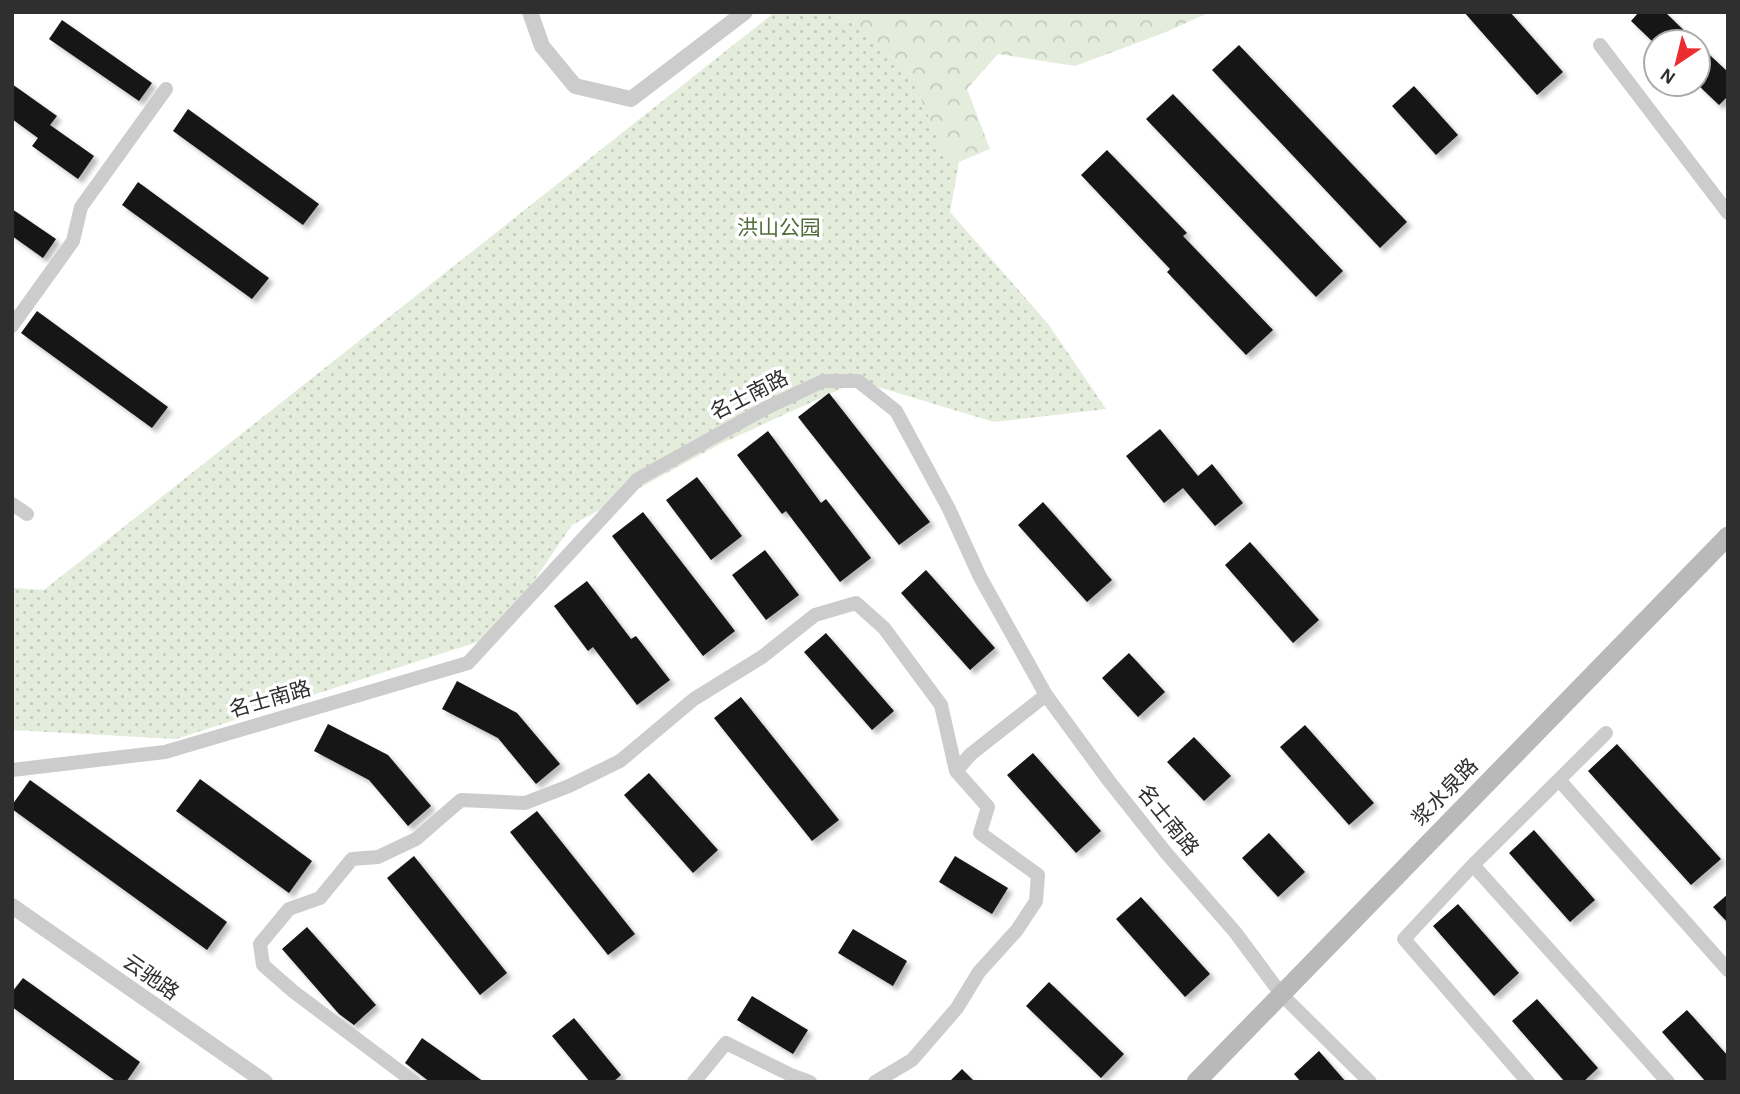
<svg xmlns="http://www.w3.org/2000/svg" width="1740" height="1094" font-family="'Alegreya Sans','Noto Sans SC',sans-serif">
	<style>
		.grass { fill: url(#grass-dots) }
		.forest { fill: url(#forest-crowns) }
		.building { fill: #161616; filter: url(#shadow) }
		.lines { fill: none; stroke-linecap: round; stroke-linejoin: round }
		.minor { stroke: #ccc; stroke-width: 14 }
		.tertiary { stroke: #ccc; stroke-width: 16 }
		.secondary { stroke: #b9b9b9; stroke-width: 19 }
		.labels { text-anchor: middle; stroke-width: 7; stroke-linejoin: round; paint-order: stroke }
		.park-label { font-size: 21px; fill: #4f6c3a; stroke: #fff }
		.street-label { font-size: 21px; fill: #2f2f2f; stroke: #fff }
	</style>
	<defs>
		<pattern id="grass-dots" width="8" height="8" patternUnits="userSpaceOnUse" patternTransform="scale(1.75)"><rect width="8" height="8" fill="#e4ecdc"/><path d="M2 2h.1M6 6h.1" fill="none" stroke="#c4cbbd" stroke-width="1.8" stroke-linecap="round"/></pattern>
		<pattern id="forest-crowns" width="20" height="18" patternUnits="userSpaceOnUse" patternTransform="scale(1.75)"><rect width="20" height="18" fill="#e4ecdc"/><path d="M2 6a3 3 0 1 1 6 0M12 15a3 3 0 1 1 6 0" fill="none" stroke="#c4cbbd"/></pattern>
		<filter id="shadow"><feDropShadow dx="4.5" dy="4.5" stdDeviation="2" flood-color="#0004"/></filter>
	</defs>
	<rect width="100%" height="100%" fill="#fff"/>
	<path class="grass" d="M775,12H823L858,25L910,73L959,162L950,212L1049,325L1106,409L994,422L858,381L720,444L572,525L496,636L176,739L12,730V588L44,590Z"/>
	<path class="forest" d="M823,12H1210L1166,32L1075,66L998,54L967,89L990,149L959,162L944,153L910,73L858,25Z"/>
	<path class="building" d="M1464,12H1510L1563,72L1537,95Z
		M1639,12H1665L1696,42H1653L1631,21Z
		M62,20L152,83L139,101L49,39Z
		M1698,44L1728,72V96L1719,105L1698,85Z
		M1239,45L1407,222L1380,248L1212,70Z
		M12,84L57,116L50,125L94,156L78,179L32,146L38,138L12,119Z
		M1414,86L1458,135L1436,155L1392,106Z
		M1173,94L1343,271L1316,297L1146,119Z
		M188,109L319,204L303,225L173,131Z
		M1107,150L1187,233L1183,236L1273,330L1246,355L1167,272L1170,269L1081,175Z
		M138,182L269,278L252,299L122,205Z
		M12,209L56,239L43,258L12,236Z
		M37,311L168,407L152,428L21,333Z
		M829,393L930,522L899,545L798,417Z
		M1160,429L1198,476L1212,464L1243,503L1215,526L1183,488L1164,503L1126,456Z
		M768,431L821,503L826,499L871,558L840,582L786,511L782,514L737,455Z
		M697,477L742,536L711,560L666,500Z
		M1043,502L1112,580L1087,602L1018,525Z
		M643,512L735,631L703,656L612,536Z
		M1250,542L1319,620L1293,643L1225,565Z
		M765,550L799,595L766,620L732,575Z
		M926,570L995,648L970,670L901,593Z
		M587,581L631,639L636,636L670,680L637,705L593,647L588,651L554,606Z
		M826,633L894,711L872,730L804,652Z
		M1129,653L1165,692L1138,717L1102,678Z
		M457,681L517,713L560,764L536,784L498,738L442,709Z
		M741,697L839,820L812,841L714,718Z
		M328,724L388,755L431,806L408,826L369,780L314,751Z
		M1305,725L1374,803L1349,825L1280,747Z
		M1194,737L1231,776L1204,801L1167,762Z
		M1617,744L1721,859L1691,885L1588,771Z
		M1033,753L1101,831L1076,853L1007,775Z
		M649,773L718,850L693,873L624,795Z
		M200,779L312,861L289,893L176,811Z
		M30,780L227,922L207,950L12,809V805Z
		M537,811L635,934L608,955L510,832Z
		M1534,830L1595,900L1570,922L1509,853Z
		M1269,833L1305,872L1278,897L1242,858Z
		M414,856L507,973L480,995L387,878Z
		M955,856L1008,888L992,914L939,882Z
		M1728,894V923L1713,907Z
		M1141,897L1210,974L1185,997L1116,919Z
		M1458,904L1519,973L1494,996L1433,926Z
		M307,927L376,1005L354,1025L339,1014L282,949Z
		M853,929L907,961L893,986L838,953Z
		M23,978L140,1062L126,1082H117L12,1007V992Z
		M1049,982L1124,1054L1101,1078L1026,1006Z
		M752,996L808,1030L793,1054L737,1020Z
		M1537,999L1598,1068L1583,1082H1565L1512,1021Z
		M1687,1010L1728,1056V1082H1706L1662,1032Z
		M574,1018L621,1075L613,1082H590L552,1036Z
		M422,1038L484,1082H430L405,1063Z
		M1319,1051L1346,1082H1301L1294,1074Z
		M962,1069L975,1082H949Z"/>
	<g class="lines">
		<path class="minor" d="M1600,45L1728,213
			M12,326L73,241L81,207L166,89
			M12,504L27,514
			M1606,733L1473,865L1668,1082
			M12,770L165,752L468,663L638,479L764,409L823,381H858L896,411L949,509L980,577L1046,695L1109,781L1167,854L1235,932L1281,994L1370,1082
			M1559,780L1728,970
			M1473,865L1404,939L1528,1082
			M414,1082L294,992L263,965L260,944L289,909L320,898L352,859L378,857L416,839L461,800L525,803L569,786L620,761L694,699L762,657L815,615L856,603L884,628L941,705L956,771
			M694,1082L726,1043L791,1075L810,1082
			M875,1082L912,1060L957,1008L979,972L1017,930L1036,901L1038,875L980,833L988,807L956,771L971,754L1046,695"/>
		<path class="tertiary" d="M530,12L542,46L575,86L631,99L745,12
			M12,906L265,1082"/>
		<path class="secondary" d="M1196,1082L1728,536"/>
	</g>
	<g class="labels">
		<g class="park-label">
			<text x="779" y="235">洪山公园</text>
		</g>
		<g class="street-label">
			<text transform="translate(749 395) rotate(-27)" y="7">名士南路</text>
			<text transform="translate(270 699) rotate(-16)" y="7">名士南路</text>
			<text transform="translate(1445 792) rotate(-46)" y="7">浆水泉路</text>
			<text transform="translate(1168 820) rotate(51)" y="7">名士南路</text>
			<text transform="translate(151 977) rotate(35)" y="7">云驰路</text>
		</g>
	</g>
	<rect width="1740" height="1094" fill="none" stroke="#2f2f2f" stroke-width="28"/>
	<g transform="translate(1677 63) rotate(215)"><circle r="33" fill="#ffffff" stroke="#acacac" stroke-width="2"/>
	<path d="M0-5L12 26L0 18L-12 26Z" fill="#eb2c31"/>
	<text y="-10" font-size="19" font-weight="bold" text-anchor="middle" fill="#2f2f2f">N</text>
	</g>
</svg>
